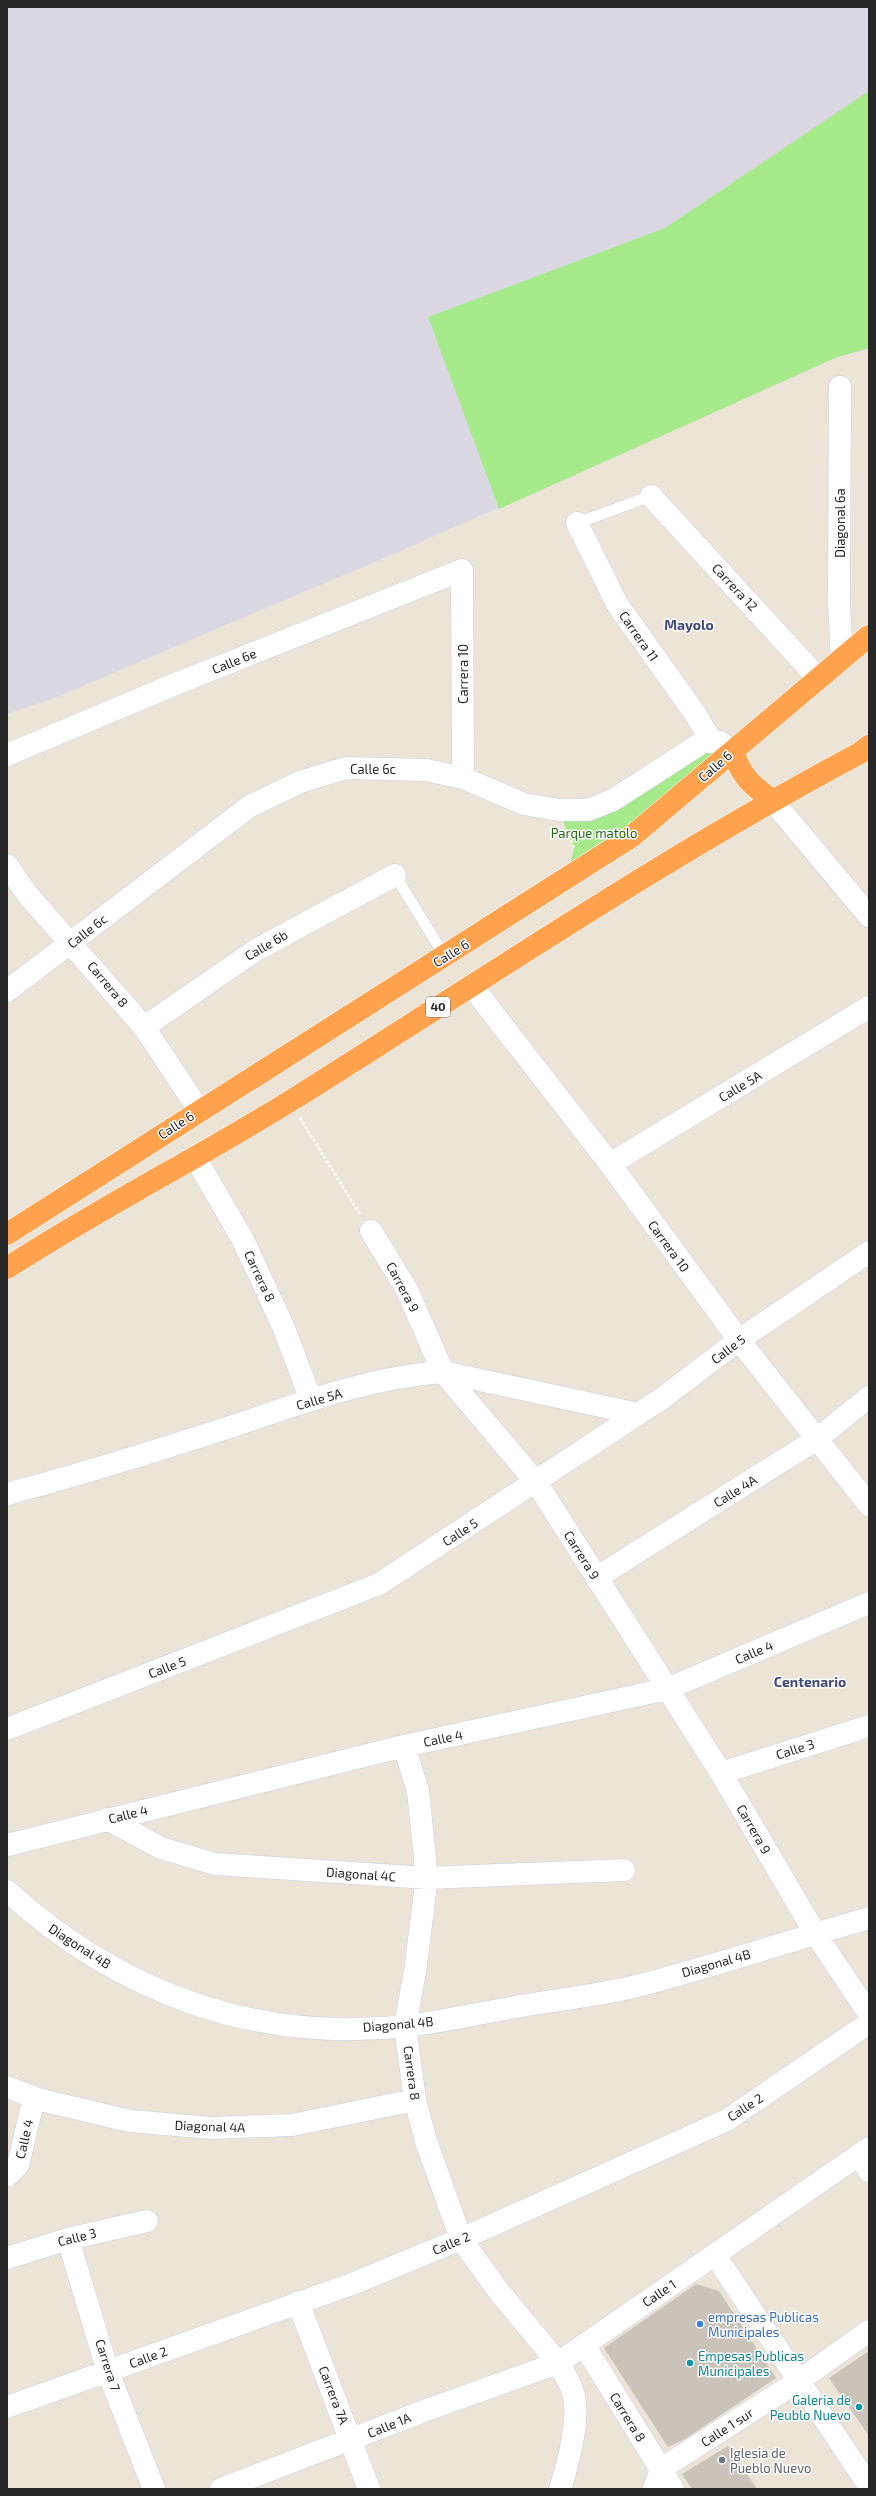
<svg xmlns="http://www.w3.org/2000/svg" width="876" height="2496" font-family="'Exo 2',sans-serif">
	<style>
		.industrial { fill: #dcd8e3 }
		.green { fill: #a7ea8b }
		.building { fill: #cac3ba }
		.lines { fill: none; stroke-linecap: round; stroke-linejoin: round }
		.lane-casing { stroke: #cccfe3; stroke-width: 12 }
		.street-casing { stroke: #cccfe3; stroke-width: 23 }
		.secondary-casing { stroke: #cccfe3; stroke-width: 23 }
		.highway-casing { stroke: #fff; stroke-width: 23 }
		.path { stroke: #fff; stroke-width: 2.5; stroke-dasharray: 3 2; stroke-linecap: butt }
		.lane { stroke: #fff; stroke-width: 11 }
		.street { stroke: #fff; stroke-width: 22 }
		.secondary { stroke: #fff; stroke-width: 22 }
		.highway { stroke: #ffa24e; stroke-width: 22 }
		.shop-dot { fill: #3f7fe0; stroke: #fff; stroke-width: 1.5 }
		.culture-dot { fill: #0f9aa8; stroke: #fff; stroke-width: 1.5 }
		.worship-dot { fill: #6b7280; stroke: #fff; stroke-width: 1.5 }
		.labels { text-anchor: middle; stroke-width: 3; stroke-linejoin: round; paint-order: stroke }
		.shield { fill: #fff; stroke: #686868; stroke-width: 1 }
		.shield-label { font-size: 12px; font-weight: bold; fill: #272727 }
		.street-label { font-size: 13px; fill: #272727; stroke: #fff }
		.park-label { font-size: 13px; fill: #206a11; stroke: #fff }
		.shop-label { font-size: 13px; fill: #366cbe; stroke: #fff; text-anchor: start }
		.culture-label { font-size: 13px; fill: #0d838f; stroke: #fff; text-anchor: start }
		.worship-label { font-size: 13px; fill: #5b616d; stroke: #fff; text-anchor: start }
		.neighbourhood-label { font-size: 14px; font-weight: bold; fill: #434b7c; stroke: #fff }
	</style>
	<rect width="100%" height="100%" fill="#ece4d6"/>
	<path class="industrial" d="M7,7H869V348L835,358L405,549L52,699L7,714Z"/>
	<path class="green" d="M869,91V348L835,358L499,509L428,317L665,228Z
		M693,748L733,751L631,837L570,864L574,850L559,810H588Z"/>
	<path class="building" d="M696,2284L719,2291L776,2378L685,2439L668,2447L604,2348Z
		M869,2351V2436L829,2378Z
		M728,2446L757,2489H692L682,2474Z"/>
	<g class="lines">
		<g class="lane-casing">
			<path id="lane" d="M577,523L651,496
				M395,875L445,957"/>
		</g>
		<g class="street-casing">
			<path id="street" d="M840,387L839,602L842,660
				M651,496L818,678
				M577,523L617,604L696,715L711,741
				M7,755L178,683L462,570L463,778
				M772,800L869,916
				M7,865L27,894L144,1027L199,1110
				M471,985L610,1164L739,1340L869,1505
				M7,991L250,806L300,782L346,768L426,770L463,778L524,804L559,810H588L613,800L703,742H720L733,751
				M144,1027L256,950L395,875
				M195,1157L243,1240L283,1326L311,1400
				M610,1164L869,1007
				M371,1231L407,1290L443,1372L536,1482L721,1773L815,1933L869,2014
				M596,1578L817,1439L869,1397
				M7,1729L379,1584L638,1414
				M721,1773L869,1726
				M107,1819L161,1848L215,1864L427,1878L624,1870
				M7,1845L404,1746L667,1689L869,1603
				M7,1891C118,1992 255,2043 406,2026C441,2022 475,2014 510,2008C553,2000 598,1996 641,1985C717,1965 793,1940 869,1918
				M7,2087L41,2100L130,2121L212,2128L292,2125L415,2100
				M859,2155L869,2171
				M7,2176L18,2165L34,2098
				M68,2239L108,2372L154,2489
				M715,2255L869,2486
				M7,2258L68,2239L147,2221
				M298,2302L369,2489
				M584,2345L673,2489
				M7,2407L352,2284L461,2239L727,2120L869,2023
				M221,2489L432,2408L558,2363L497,2289L461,2239L426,2141L415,2100L405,2026L415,1971L427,1878L418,1791L404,1746
				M654,2489L661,2469L800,2380L869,2331"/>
		</g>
		<g class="secondary-casing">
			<path id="secondary" d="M7,1494C82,1474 156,1451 230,1427C299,1404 370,1377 443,1372L638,1414L660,1400L739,1340L869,1252
				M560,2489C567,2467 578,2426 575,2403C574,2388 565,2375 558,2363L869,2148"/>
		</g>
		<g class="highway-casing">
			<path id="highway" d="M733,751C741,776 751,785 772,800
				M7,1234L631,837L869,636
				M7,1268C100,1208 198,1158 292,1100C480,982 664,857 860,753L869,746"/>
		</g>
		<path class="path" d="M567,831L574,848
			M300,1118L360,1214"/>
		<use href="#lane" class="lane"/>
		<use href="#street" class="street"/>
		<use href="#secondary" class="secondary"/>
		<use href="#highway" class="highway"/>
	</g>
	<circle class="shop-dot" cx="700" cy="2324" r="4"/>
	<g class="culture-dot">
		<circle cx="690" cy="2363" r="4"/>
		<circle cx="859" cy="2407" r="4"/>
	</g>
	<circle class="worship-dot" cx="722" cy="2460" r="4"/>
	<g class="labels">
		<rect class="shield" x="426" y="997" width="24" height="20" rx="3"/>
		<g class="shield-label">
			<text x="438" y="1011">40</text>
		</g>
		<g class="street-label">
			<text transform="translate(840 523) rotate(-90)" y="5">Diagonal 6a</text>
			<text transform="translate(735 587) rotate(47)" y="5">Carrera 12</text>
			<text transform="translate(639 636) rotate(55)" y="5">Carrera 11</text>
			<text transform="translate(234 661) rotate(-22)" y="5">Calle 6e</text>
			<text transform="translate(463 674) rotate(-90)" y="5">Carrera 10</text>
			<text transform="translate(715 766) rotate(-41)" y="5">Calle 6</text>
			<text x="373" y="774">Calle 6c</text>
			<text transform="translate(87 931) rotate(-38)" y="5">Calle 6c</text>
			<text transform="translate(266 945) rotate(-30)" y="5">Calle 6b</text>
			<text transform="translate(451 953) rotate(-32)" y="5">Calle 6</text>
			<text transform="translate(108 984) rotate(50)" y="5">Carrera 8</text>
			<text transform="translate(740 1086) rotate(-31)" y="5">Calle 5A</text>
			<text transform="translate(176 1125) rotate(-33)" y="5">Calle 6</text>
			<text transform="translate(669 1246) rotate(54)" y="5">Carrera 10</text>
			<text transform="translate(260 1276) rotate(65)" y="5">Carrera 8</text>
			<text transform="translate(403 1287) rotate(62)" y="5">Carrera 9</text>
			<text transform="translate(728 1349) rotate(-37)" y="5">Calle 5</text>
			<text transform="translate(319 1399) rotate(-16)" y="5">Calle 5A</text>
			<text transform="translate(735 1491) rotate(-32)" y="5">Calle 4A</text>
			<text transform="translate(460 1532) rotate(-33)" y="5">Calle 5</text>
			<text transform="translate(582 1555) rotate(58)" y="5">Carrera 9</text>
			<text transform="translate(754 1652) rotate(-23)" y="5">Calle 4</text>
			<text transform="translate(167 1667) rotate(-21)" y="5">Calle 5</text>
			<text transform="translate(443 1738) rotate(-12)" y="5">Calle 4</text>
			<text transform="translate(795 1749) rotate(-18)" y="5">Calle 3</text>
			<text transform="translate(128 1814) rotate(-14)" y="5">Calle 4</text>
			<text transform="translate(754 1829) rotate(60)" y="5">Carrera 9</text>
			<text transform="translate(361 1874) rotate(4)" y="5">Diagonal 4C</text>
			<text transform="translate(80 1946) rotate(33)" y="5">Diagonal 4B</text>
			<text transform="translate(716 1963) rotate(-16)" y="5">Diagonal 4B</text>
			<text transform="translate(398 2024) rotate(-5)" y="5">Diagonal 4B</text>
			<text transform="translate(412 2073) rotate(82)" y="5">Carrera 8</text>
			<text transform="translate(745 2107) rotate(-33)" y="5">Calle 2</text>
			<text transform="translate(210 2126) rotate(2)" y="5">Diagonal 4A</text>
			<text transform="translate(24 2139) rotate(-77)" y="5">Calle 4</text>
			<text transform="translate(77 2237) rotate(-14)" y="5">Calle 3</text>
			<text transform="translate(451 2243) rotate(-23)" y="5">Calle 2</text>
			<text transform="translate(659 2293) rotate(-34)" y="5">Calle 1</text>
			<text transform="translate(148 2357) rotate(-20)" y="5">Calle 2</text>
			<text transform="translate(108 2365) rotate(72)" y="5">Carrera 7</text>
			<text transform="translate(334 2395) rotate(69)" y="5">Carrera 7A</text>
			<text transform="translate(628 2417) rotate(58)" y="5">Carrera 8</text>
			<text transform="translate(389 2425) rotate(-22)" y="5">Calle 1A</text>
			<text transform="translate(727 2427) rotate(-33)" y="5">Calle 1 sur</text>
		</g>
		<g class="park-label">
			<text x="594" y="838">Parque matolo</text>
		</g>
		<g class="shop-label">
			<text x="708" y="2322">empresas Publicas<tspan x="708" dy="15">Municipales</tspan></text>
		</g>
		<g class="culture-label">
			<text x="698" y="2361">Empesas Publicas<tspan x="698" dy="15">Municipales</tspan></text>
			<text x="851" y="2405" text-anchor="end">Galeria de<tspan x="851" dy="15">Peublo Nuevo</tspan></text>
		</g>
		<g class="worship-label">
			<text x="730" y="2458">Iglesia de<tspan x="730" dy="15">Pueblo Nuevo</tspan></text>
		</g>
		<g class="neighbourhood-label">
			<text x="689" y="630">Mayolo</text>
			<text x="810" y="1687">Centenario</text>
		</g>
	</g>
	<rect width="876" height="2496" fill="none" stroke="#272727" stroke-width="16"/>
</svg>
